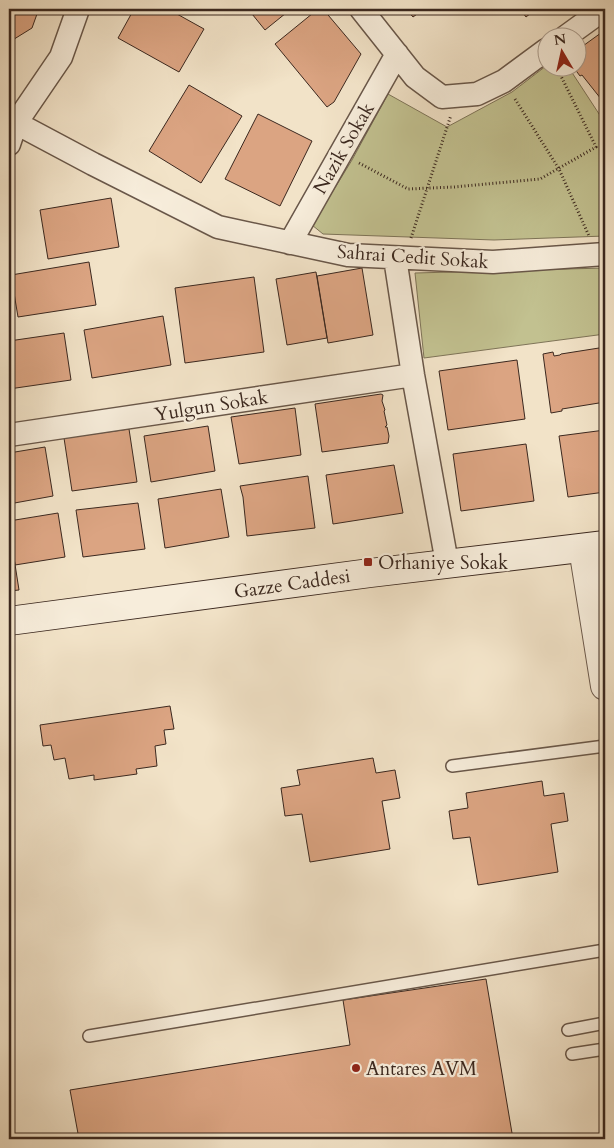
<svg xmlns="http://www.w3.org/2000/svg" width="614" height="1148" font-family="Cardo,serif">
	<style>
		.green { fill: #c2c190; stroke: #7e7458 }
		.building { fill: #dba482; stroke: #3b281f }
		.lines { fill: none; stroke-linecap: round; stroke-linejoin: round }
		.service-casing { stroke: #695749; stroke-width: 14 }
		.minor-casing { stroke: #695749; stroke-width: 25 }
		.tertiary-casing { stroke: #695749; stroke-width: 30 }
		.secondary-casing { stroke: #3b281f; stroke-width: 30 }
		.path { stroke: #3b281f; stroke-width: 3; stroke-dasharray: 1 2.5; stroke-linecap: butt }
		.service { stroke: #f7eddb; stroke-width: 11 }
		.minor { stroke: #f7eddb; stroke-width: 22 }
		.tertiary { stroke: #f7eddb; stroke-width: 28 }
		.secondary { stroke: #f7eddb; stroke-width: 28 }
		.poi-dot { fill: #8f2418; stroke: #f7eddb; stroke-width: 2 }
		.labels { text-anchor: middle; stroke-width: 4.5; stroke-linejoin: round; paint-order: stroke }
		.street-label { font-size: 19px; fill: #3b281f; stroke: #f7eddb }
		.poi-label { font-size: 19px; fill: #3b281f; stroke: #f7eddb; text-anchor: start }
	</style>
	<rect width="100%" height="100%" fill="#f2e3c8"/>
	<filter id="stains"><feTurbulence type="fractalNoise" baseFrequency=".004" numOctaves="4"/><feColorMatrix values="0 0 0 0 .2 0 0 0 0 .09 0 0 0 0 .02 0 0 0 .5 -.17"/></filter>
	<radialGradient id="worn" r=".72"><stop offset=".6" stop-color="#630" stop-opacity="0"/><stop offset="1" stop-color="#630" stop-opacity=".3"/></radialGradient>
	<path class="green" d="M546,66V68H569L605,123V236L494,240L323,234L312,225L352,160L388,94L447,127L512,92Z
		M605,268V334L424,358L415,273Z"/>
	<path class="building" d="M9,9H34L37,14L32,28L11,41L9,38Z
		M134,9H168L204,29L179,72L118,38Z
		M248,9H291L265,30Z
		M318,9H323L361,54L334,102L327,107L275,44Z
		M406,9H424L413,17Z
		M520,9H536L526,17Z
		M605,30V104L582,75L580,76L574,68H576V51Z
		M189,85L242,116L201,183L149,151Z
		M258,114L312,141L280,206L225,179Z
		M111,198L119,247L48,259L40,210Z
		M89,262L96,305L18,317L11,275Z
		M362,268L373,335L328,343L317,276Z
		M316,272L327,338L287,345L276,279Z
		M254,277L264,352L185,363L175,288Z
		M163,316L171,365L92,378L84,330Z
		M64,333L71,380L9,389V341Z
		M599,348L605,349V402L562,409V411L551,413L543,354L553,352L554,356L560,355L561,354Z
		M517,360L525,419L448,430L439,371Z
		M381,394L383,395L382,401L385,410L384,411L387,425L385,427H387L389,436L388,443L322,452L315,404Z
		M295,408L301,455L239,464L231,417Z
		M208,426L215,471L151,482L144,436Z
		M129,429L137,482L72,491L64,438Z
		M605,430V492L568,497L559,436Z
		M526,444L534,501L461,511L453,454Z
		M45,447L53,496L9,504V453Z
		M394,465L403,513L333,524L326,475Z
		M308,476L315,528L247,536L243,497L240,486Z
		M221,489L229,537L165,548L158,499Z
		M138,503L145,549L83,557L76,510Z
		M58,513L65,557L15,565L9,521Z
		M9,526L19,590L9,591Z
		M170,706L174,729L164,730L166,744L155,746L157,766L136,769L137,774L94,780V775L69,779L65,758L54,760L51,745L43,746L40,725Z
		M373,758L376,773L395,770L400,798L382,801L390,849L310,862L302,814L285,816L281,788L300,785L297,770Z
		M542,781L544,796L564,793L568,821L551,824L558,872L478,885L470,837L453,839L449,811L468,808L466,793Z
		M486,979L513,1139H79L70,1090L350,1045L343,1000Z"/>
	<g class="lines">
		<g class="service-casing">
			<path id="service" d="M452,766L605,746
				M568,1030L605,1023
				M89,1036L605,950
				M572,1054L605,1049"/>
		</g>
		<g class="minor-casing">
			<path id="minor" d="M361,9L415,77L442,97L477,94L504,81L546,50
				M564,38L604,9
				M9,124L16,123L93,164L218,227L348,255L493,262L605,254
				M9,144L16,123L61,57L78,9
				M290,243L397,54
				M395,258L413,375L447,563
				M9,435L413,375"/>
		</g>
		<g class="tertiary-casing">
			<path id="tertiary" d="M583,548L605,686"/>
		</g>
		<g class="secondary-casing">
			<path id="secondary" d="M9,621L370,573L605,545"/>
		</g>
		<path class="path" d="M515,99L559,169L589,236
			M359,163L408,189L454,187L540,179L596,147L557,68
			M411,238L451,115"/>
		<use href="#service" class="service"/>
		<use href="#minor" class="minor"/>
		<use href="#tertiary" class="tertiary"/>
		<use href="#secondary" class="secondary"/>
	</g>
	<g class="poi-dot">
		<rect x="363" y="557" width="10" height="10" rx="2.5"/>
		<circle cx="356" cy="1068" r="5"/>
	</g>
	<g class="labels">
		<g class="street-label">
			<text transform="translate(343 148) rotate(-60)" y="7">Nazik Sokak</text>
			<text transform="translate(413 256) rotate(4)" y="7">Sahrai Cedit Sokak</text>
			<text transform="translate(211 405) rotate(-9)" y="7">Yulgun Sokak</text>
			<text transform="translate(292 583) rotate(-8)" y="7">Gazze Caddesi</text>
		</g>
		<g class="poi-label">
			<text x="378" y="569">Orhaniye Sokak</text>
			<text x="366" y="1075">Antares AVM</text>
		</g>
	</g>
	<rect width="614" height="1148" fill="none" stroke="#f2e3c8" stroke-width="30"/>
	<rect x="10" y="10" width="594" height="1128" fill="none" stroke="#3b281f" stroke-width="2.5"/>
	<rect x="15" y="15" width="584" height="1118" fill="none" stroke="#3b281f"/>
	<g transform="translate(562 52) rotate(351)"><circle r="24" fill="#f7eddb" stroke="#ac9e90"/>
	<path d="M0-4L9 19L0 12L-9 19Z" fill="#8f2418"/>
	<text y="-8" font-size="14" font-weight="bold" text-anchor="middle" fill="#3b281f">N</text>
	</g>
	<rect width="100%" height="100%" filter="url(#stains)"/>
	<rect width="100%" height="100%" fill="url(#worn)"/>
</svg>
